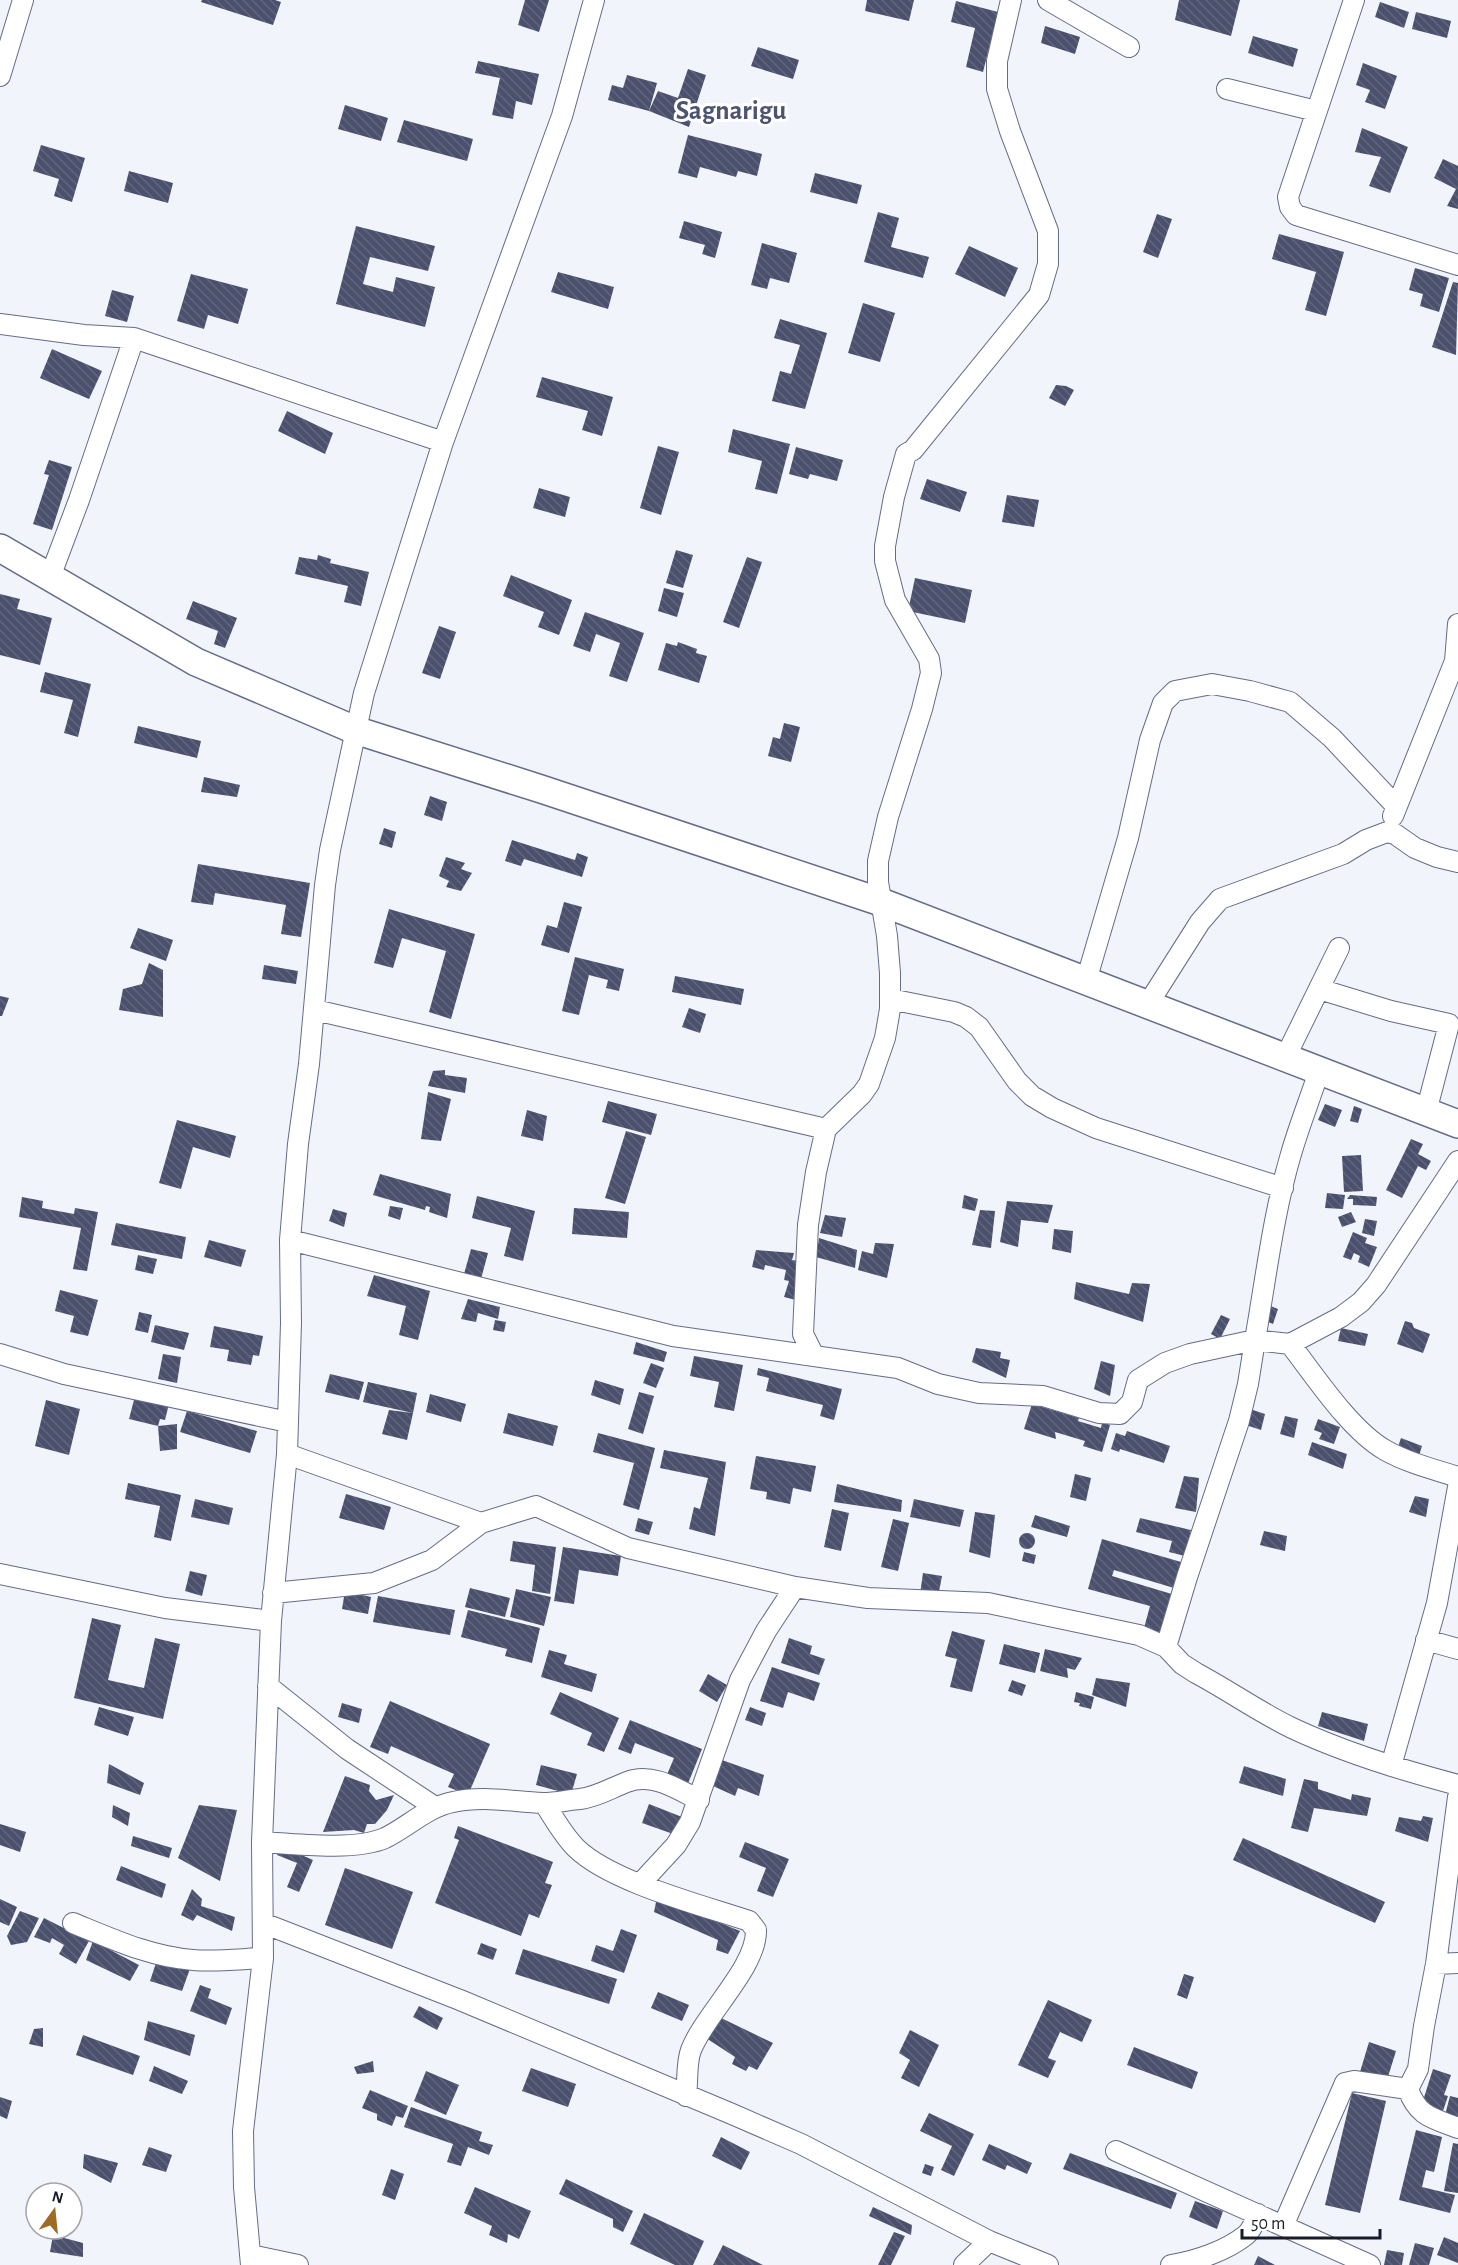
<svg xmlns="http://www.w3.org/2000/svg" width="1458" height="2265" font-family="'Alegreya Sans',sans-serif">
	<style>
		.building { fill: url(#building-back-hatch) }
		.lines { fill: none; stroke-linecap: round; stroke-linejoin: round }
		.street-casing { stroke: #656c89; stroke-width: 22 }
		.secondary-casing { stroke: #656c89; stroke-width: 30 }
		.street { stroke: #fff; stroke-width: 20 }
		.secondary { stroke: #fff; stroke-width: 27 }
		.labels { text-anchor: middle; stroke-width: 6; stroke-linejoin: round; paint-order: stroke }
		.district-label { font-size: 27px; font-weight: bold; fill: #4e5470; stroke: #fff }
	</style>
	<defs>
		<pattern id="building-back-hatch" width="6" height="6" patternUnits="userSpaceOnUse" patternTransform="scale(1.5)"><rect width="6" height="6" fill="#4b516d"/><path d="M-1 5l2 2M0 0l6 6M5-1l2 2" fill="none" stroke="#61667d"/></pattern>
	</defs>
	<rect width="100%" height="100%" fill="#f2f4fb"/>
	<path class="building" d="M202,0H275L281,2L273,25L201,2Z
		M525,0H549L539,32L518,25Z
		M867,0H914L909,21L865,11Z
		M1179,0H1240L1231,36L1175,20Z
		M956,1L998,12L983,72L966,67L975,28L951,22Z
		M1380,2L1409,12L1404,28L1375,17Z
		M1416,12L1451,21L1447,38L1412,29Z
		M1045,26L1080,37L1075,54L1041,43Z
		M1253,36L1298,49L1293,67L1248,53Z
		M758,47L799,60L793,79L751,66Z
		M478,61L539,74L532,105L516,101L513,119L492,115L500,78L475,73Z
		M1363,63L1397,76L1385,109L1365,102L1370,90L1356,85Z
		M688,69L706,75L689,127L649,111L608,100L612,85L623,88L627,75L657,83L649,111L658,91L678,98Z
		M345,105L388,118L381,141L338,129Z
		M404,120L473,139L467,161L397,142Z
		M1362,128L1408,147L1390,193L1369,186L1381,157L1355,152Z
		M688,135L762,154L757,176L738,171L736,177L700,167L697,178L678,173Z
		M41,145L85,158L72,202L54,196L59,179L33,171Z
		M1443,159L1458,166V209L1447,206L1456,189L1434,178Z
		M129,171L173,183L168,203L124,191Z
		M815,173L862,185L857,204L810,192Z
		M878,212L899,218L891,247L929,257L923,278L864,262Z
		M1157,214L1172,219L1158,258L1143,252Z
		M684,221L722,232L715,258L702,254L705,245L679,238Z
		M356,226L435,246L428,271L370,257L363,284L393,292L396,277L435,287L425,327L336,304Z
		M1279,234L1344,252L1326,316L1305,310L1316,272L1272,259Z
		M762,243L797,253L789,283L770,278L767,289L751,285Z
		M969,246L1018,268L1005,297L955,274Z
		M1415,268L1449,278L1439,312L1420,306L1423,294L1409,290Z
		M558,272L614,287L608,309L551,292Z
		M191,274L248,289L238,324L208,315L204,329L177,321Z
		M1453,282L1458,283L1456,355L1432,347Z
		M112,290L134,296L127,322L105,316Z
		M863,303L895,313L880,362L848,353Z
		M780,319L827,333L805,409L772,401L780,371L791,374L800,345L774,338Z
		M52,349L102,371L89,399L40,378Z
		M542,377L613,397L602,436L582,430L588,411L536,397Z
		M1056,385L1066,386L1074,390L1065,406L1049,398Z
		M287,411L333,433L325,454L278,431Z
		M733,429L790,444L777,494L755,489L762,461L728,452Z
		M658,446L679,452L661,515L640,508Z
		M796,447L843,460L837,481L810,474L808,479L789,474Z
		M49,460L72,467L52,530L33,524L49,475L44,474Z
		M927,479L967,492L960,512L920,499Z
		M539,488L570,497L565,517L533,508Z
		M1007,495L1039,500L1034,527L1002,522Z
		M676,550L693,555L683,588L666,583Z
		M318,555L331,559L330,563L369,572L361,606L344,602L348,586L295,574L299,557L317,560Z
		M747,557L762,562L739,628L723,622Z
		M511,575L572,600L559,635L538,627L544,612L503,596Z
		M915,578L972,590L965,623L908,611Z
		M664,588L684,593L677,617L658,611Z
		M0,594L20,599L17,609L52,618L40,665L0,655Z
		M193,601L237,618L225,648L214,644L218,631L186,619Z
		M585,612L644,633L627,682L609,676L620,643L596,634L590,652L573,646Z
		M439,626L456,632L440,679L422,673Z
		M678,642L697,649L696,653L707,656L699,683L658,670L666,643L677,646Z
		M45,672L91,684L78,737L64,733L73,700L40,692Z
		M784,723L800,727L791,762L768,756L773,737L780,739Z
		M138,726L201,741L197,758L134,743Z
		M204,777L240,785L237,797L201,792Z
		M430,796L447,802L442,821L424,815Z
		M384,828L396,832L392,848L379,844Z
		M512,840L575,860L577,853L588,857L582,877L524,859L521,866L505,861Z
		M446,857L465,863L461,869L472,873L461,891L446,887L449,881L439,876Z
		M198,864L310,883L301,937L281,934L286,905L215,893L213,905L191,902Z
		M564,902L582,907L569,953L541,945L547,925L557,928Z
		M389,909L475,934L451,1019L429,1012L446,951L402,938L393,968L374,963Z
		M138,928L173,940L166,961L130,948Z
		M575,957L624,969L619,991L606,988L608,980L589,975L579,1015L562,1011Z
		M149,963L163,970V1017L119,1010L123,989L142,984Z
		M264,965L298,971L296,984L262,979Z
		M675,976L744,989L741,1005L672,992Z
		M0,996L9,998L2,1016H0Z
		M689,1008L706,1014L700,1033L682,1027Z
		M445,1070V1075L467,1078L465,1093L428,1086L433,1071Z
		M428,1092L451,1099L441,1141L421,1139Z
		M608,1101L657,1114L651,1135L602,1122Z
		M1325,1104L1342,1110L1335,1127L1318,1120Z
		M1354,1106L1362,1109L1358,1123L1350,1121Z
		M527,1110L547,1116L543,1141L521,1136Z
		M177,1120L236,1136L230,1158L193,1147L181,1189L159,1183Z
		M626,1131L646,1137L625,1204L605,1198Z
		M1411,1139L1423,1144L1418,1154L1431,1161L1426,1170L1418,1166L1402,1198L1386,1190Z
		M1361,1155L1363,1191L1344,1192L1342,1156Z
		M380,1174L451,1194L447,1218L429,1212L430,1207L426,1206L425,1210L373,1195Z
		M1327,1193L1345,1195L1343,1209L1325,1208Z
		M964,1195L978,1199L975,1211L962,1208Z
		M1350,1195L1377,1197L1376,1206L1353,1205V1199H1347Z
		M477,1196L535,1211L523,1261L504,1256L511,1228L472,1218Z
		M22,1197L43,1201L42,1208L74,1214L75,1208L98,1212L87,1271L73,1269L81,1228L19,1217Z
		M1007,1201L1053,1205L1048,1223L1021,1220L1018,1247L1000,1242Z
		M390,1206L403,1208L400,1220L388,1216Z
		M574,1208L629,1212L627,1238L572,1234Z
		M333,1209L347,1213L344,1227L329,1221Z
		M980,1210L995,1211L991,1248L972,1245Z
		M1351,1212L1356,1222L1342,1227L1338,1217Z
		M825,1215L846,1218L842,1237L820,1233Z
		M1365,1219L1377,1221L1374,1236L1362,1233Z
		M116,1223L186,1237L182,1259L111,1245Z
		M1054,1229L1073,1231L1071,1253L1052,1249Z
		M1353,1232L1367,1238L1365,1243L1377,1247L1369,1267L1358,1262L1360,1256L1354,1253L1351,1260L1343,1257Z
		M819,1238L857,1250L855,1268L816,1257Z
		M209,1240L246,1250L241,1267L204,1257Z
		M875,1243L894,1244L887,1278L858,1270L862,1251L873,1254Z
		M471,1249L488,1253L481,1279L464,1274Z
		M756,1250L794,1253L792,1260L798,1261L796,1300L784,1297L789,1281L784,1280L786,1270L765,1265L764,1270L752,1267Z
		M138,1255L157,1259L153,1274L135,1270Z
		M374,1275L430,1291L418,1340L399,1335L406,1306L367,1296Z
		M1076,1282L1129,1294L1132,1283L1150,1284L1143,1322L1074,1299Z
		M60,1290L98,1300L88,1336L70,1332L74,1316L55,1311Z
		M468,1299L500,1307L498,1319L478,1313L476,1322L461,1319Z
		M1266,1304L1278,1309L1273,1324L1260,1319Z
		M139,1312L152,1315L148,1333L135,1330Z
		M1221,1315L1230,1319L1220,1339L1211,1334Z
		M495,1320L506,1322L504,1332L493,1330Z
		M1405,1321L1412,1323L1414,1328L1430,1334L1423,1353L1397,1344Z
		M155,1325L189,1333L184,1350L151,1342Z
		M214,1326L263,1336L259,1356L253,1355L251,1365L227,1361L229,1350L210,1347Z
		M1341,1328L1368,1334L1365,1346L1338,1341Z
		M636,1342L667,1352L664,1362L633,1354Z
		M976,1348L1001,1352L1000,1358L1010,1360L1006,1378L972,1362Z
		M163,1354L181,1357L177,1383L158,1379Z
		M694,1356L743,1365L734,1411L714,1407L719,1382L690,1376Z
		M1101,1361L1115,1365L1110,1396L1094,1389Z
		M651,1363L664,1368L656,1388L643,1383Z
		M758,1368L842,1389L834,1420L820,1416L823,1405L766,1391L769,1378L757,1375Z
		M330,1374L364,1382L359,1400L325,1392Z
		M595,1380L624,1389L620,1405L591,1395Z
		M368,1382L417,1393L413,1413L363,1402Z
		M639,1392L654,1396L643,1434L628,1429Z
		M430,1394L466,1404L461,1422L426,1412Z
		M135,1396L169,1404L165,1420L160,1419L158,1426L129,1419Z
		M46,1400L80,1409L69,1455L35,1446Z
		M1032,1404L1079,1418L1078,1421L1101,1428L1102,1422L1110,1425L1102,1452L1083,1446L1085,1441L1055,1432L1056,1439L1024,1429Z
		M1250,1409L1265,1414L1261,1430L1246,1425Z
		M389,1410L413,1413L407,1440L382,1434Z
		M187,1411L257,1431L250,1453L180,1432Z
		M508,1413L558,1426L553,1446L503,1433Z
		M1285,1416L1298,1419L1294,1438L1280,1434Z
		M1318,1419L1340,1427L1334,1444L1319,1439L1322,1433L1314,1430Z
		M177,1424V1449L160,1451L158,1426Z
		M1127,1431L1170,1446L1164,1463L1120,1449L1119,1452L1111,1449L1116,1433L1125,1436Z
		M598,1433L655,1448L639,1510L623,1505L634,1463L593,1452Z
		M1401,1438L1422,1446L1418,1459L1396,1453Z
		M1312,1442L1347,1454L1343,1469L1308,1455Z
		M664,1450L726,1462L715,1536L689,1529L694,1507L700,1509L708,1478L660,1468Z
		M756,1456L816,1466L811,1492L793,1488L790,1504L766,1499L767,1492L750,1489Z
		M1075,1474L1091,1478L1086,1501L1070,1497Z
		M1184,1476L1199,1478L1196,1512L1175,1508Z
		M128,1483L181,1495L171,1541L154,1537L160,1506L125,1499Z
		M837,1484L902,1500L901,1512L834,1502Z
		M346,1494L391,1507L384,1530L339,1518Z
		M1415,1496L1429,1499L1426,1517L1409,1512Z
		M195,1499L233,1508L229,1525L191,1517Z
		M914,1499L964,1510L960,1527L910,1517Z
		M832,1509L849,1513L841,1551L824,1547Z
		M975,1512L995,1515L990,1558L969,1552Z
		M1035,1515L1070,1526L1067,1537L1031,1527Z
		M638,1518L653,1522L649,1535L635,1531Z
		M1140,1518L1191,1530L1185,1556L1169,1552L1172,1541L1136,1532Z
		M893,1519L909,1523L898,1571L881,1567Z
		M1264,1531L1287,1536L1285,1551L1260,1545Z
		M1019 1541a8 8 0 1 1 16 0a8 8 0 1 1-16 0Z
		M1102,1539L1181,1562L1174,1588L1114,1570L1112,1576L1175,1595L1163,1633L1144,1628L1150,1606L1088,1589Z
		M513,1541L556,1547L550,1594L532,1591L535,1565L510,1561Z
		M563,1547L621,1556L618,1576L579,1570L574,1604L554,1601Z
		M1024,1552L1036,1555L1034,1564L1022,1561Z
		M190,1571L207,1575L202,1596L185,1591Z
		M923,1573L942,1576L938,1597L920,1594Z
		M470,1588L510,1598L505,1617L465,1607Z
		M516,1589L551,1597L544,1626L510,1617Z
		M345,1591L371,1597L368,1614L342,1609Z
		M378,1596L455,1610L450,1635L373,1622Z
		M468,1610L540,1628L532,1663L505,1656L507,1649L461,1637Z
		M92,1618L121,1625L108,1680L144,1688L155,1638L180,1644L163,1719L74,1698Z
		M952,1631L985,1640L972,1692L950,1687L957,1659L945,1656Z
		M789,1638L812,1646L810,1654L825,1659L819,1675L781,1663Z
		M1004,1644L1040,1653L1035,1673L999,1664Z
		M1045,1649L1082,1658L1075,1670L1067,1668L1068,1678L1040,1671Z
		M549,1650L567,1655L564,1664L597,1674L592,1692L541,1677Z
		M772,1667L820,1683L814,1701L788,1692L783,1708L760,1701Z
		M708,1674L727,1685L717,1702L699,1691Z
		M1096,1678L1130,1683L1126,1707L1092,1695Z
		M1012,1680L1026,1685L1022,1696L1008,1691Z
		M560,1692L619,1718L604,1752L587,1745L592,1733L550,1714Z
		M1076,1692L1094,1697L1091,1709L1079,1706L1080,1703L1074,1702Z
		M390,1701L490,1744L468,1795L448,1787L454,1774L391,1746L388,1754L370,1747Z
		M342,1703L362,1709L359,1723L338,1717Z
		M99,1707L134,1717L128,1736L94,1725Z
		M750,1707L766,1713L762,1726L745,1720Z
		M1322,1712L1368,1724L1364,1741L1318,1726Z
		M630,1720L702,1749L687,1786L666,1777L674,1758L635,1743L631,1754L618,1749Z
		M722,1760L764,1775L759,1796L738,1788L735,1796L713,1786Z
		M109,1764L144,1783L140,1795L107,1783Z
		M541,1765L577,1774L570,1798L557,1794L558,1791L536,1785Z
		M1244,1766L1286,1779L1283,1796L1239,1783Z
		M345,1776L370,1785L369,1791L376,1800L394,1795L387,1810L375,1824H367L364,1833L354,1830L323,1832Z
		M1304,1779L1318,1782V1789L1351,1800L1352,1794L1371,1798L1367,1816L1314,1808L1308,1832L1291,1828Z
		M649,1804L682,1817L676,1835L642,1823Z
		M113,1805L130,1813L128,1826L112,1817Z
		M199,1805L237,1810L220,1881L178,1858Z
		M1423,1816L1433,1818L1428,1842L1395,1831L1399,1817L1421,1821Z
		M0,1824L26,1832L20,1852L0,1845Z
		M458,1826L553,1862L545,1883L552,1885L539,1918L529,1914L521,1936L435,1903L459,1840L454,1838Z
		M133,1836L172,1848L169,1858L131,1846Z
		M1243,1838L1385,1902L1375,1923L1233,1860Z
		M745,1842L789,1859L773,1897L757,1891L766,1868L739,1857Z
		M281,1846L313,1860L299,1892L287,1887L297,1863L277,1855Z
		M121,1866L166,1884L162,1898L116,1880Z
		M345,1868L413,1892L392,1949L325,1925Z
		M192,1889L202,1899L201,1906L235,1917L232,1931L197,1915L193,1921L181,1915Z
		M657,1897L740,1931L728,1954L716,1950L718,1940L654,1912Z
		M0,1899L17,1907L9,1926L0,1922Z
		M20,1911L39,1918L27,1942L11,1945L7,1936Z
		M44,1918L89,1941L76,1964L59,1954L64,1945L52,1938L50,1943L34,1937Z
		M621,1929L637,1935L624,1973L591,1961L596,1945L613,1951Z
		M93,1941L139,1965L130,1981L86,1960Z
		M481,1943L497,1949L493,1960L477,1954Z
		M523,1949L617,1979L609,2004L515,1974Z
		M158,1957L191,1966L182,1991L150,1981Z
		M1184,1974L1194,1977L1187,1999L1177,1995Z
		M200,1985L211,1989L208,1998L232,2008L226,2025L190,2011Z
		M658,1992L689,2005L682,2021L651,2008Z
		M1048,2000L1092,2020L1082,2042L1060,2032L1048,2058L1056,2061L1048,2078L1018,2065Z
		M419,2006L443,2018L437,2030L413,2017Z
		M717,2016L773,2043L757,2070L749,2066L746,2071L732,2064L735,2057L706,2038Z
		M148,2021L195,2035L190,2056L144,2040Z
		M43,2028V2047L29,2044L34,2029Z
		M910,2030L939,2045L919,2087L901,2078L910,2060L899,2053Z
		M83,2035L140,2056L133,2075L76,2055Z
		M1369,2042L1396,2051L1387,2080L1360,2072Z
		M1134,2047L1198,2072L1192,2089L1127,2065Z
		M373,2061L374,2072L357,2074L354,2067Z
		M154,2066L188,2081L182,2094L149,2081Z
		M531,2068L576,2084L568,2107L522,2091Z
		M1433,2069L1451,2075L1444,2095L1448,2096L1442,2114L1421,2107Z
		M426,2071L459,2085L446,2115L414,2101Z
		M370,2090L408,2106L403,2118L396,2116L392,2126L377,2120V2114L362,2108Z
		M1352,2093L1386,2101L1360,2213L1325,2205Z
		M1450,2096L1458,2098V2119L1445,2115Z
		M0,2097L12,2101L7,2119L0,2116Z
		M411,2107L482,2132L479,2141L493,2145L489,2155L468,2147L461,2166L447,2162L453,2144L404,2127Z
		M929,2113L974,2134L954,2176L941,2170L952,2146L920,2131Z
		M1416,2130L1442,2137L1434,2172L1426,2170L1422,2187L1455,2195L1450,2213L1399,2200Z
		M721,2137L750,2152L741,2170L712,2156Z
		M1453,2143L1458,2144V2193L1444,2191Z
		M989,2144L1032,2163L1027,2174L1007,2165L1005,2170L982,2160Z
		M149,2147L172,2155L166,2172L142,2165Z
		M1070,2153L1177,2193L1171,2209L1063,2169Z
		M84,2154L118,2163L111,2183L83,2168Z
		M925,2164L934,2167L931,2176L922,2173Z
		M391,2169L404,2174L395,2200L382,2195Z
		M566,2179L633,2211L623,2232L613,2227V2219L559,2194Z
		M475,2187L531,2211L519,2239L508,2234L507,2243L489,2235L492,2226L464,2213Z
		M1195,2201L1223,2211L1217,2229L1189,2217Z
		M873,2207L912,2225L911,2235L869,2216Z
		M644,2213L704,2241L693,2265H675L630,2244Z
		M894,2232L905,2236L891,2265H878Z
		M53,2235L83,2243V2257L50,2252Z
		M1444,2237L1458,2243V2263L1437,2255Z
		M1415,2243L1434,2248L1429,2265H1409Z
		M723,2245L763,2265H713Z
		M1387,2250L1404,2253L1402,2265H1384Z
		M1258,2256L1275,2265H1254Z"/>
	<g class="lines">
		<g class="street-casing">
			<path id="street" d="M1048,0L1129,47
				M1354,0L1288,197L1290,207L1296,215L1458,265
				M0,76L23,0
				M1227,89L1316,111
				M0,324L84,335L134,338L443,442
				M50,577L79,500L134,338
				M1393,816L1455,661L1458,624
				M1086,981L1128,838L1150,740L1163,703L1175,691L1212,684L1250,691L1290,702L1332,738L1396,806
				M1319,989L1391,1011L1449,1024L1426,1112
				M890,999L954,1012L966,1017L979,1027L1017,1081L1032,1096L1052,1108L1096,1128L1283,1188
				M1148,1004L1200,922L1220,899L1343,854L1366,840L1387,832L1395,834L1415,848L1437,857L1458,862
				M315,1010L826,1129
				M1285,1058L1339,948
				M290,1240L673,1336L898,1368L938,1384L979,1393L1043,1396L1099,1413L1120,1414L1132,1402L1138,1380L1165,1363L1190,1354L1255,1340C1266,1278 1273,1215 1291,1154C1299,1126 1310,1099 1319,1071
				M1290,1344C1315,1376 1350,1430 1385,1450C1408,1463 1433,1469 1458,1477
				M0,1354L64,1374L288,1422
				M814,1356L803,1334L808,1225L816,1172L826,1129L862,1094L869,1084L885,1038L890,1009V973L887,936L878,882V861L888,817L922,709L931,673L929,659L895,600L885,561V546L894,497L906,454L913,450L1039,295L1048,264V231L1010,131L997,89V61L1011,0
				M287,1454L481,1523
				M0,1574L165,1608L271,1621
				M273,1593L374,1583L432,1560L481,1523L536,1506L628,1548L795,1587L868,1598L988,1603L1139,1635L1166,1647L1187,1577L1239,1421L1248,1384L1255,1340L1290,1344L1341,1317L1361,1302L1376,1285L1458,1161
				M1426,1640L1458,1649
				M1166,1647L1182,1664L1196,1673C1228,1690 1259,1712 1292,1728C1345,1753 1401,1770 1458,1785
				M268,1686L347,1749L435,1807
				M1391,1766L1437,1603L1458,1487
				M1458,1797L1436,1964L1424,2026L1418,2069L1408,2089C1418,2117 1433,2118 1458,2128
				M544,1803C554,1818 563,1835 576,1848C611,1882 701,1905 749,1921L756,1930C757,1967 705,2014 691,2050C686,2063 688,2081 686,2096
				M262,1842C294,1844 356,1851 385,1838C408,1827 427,1807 453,1802C484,1795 513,1802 543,1803C555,1803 568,1800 580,1799C597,1797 611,1788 627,1782C652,1772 677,1789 699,1800
				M640,1884L676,1845L690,1822L740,1680L766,1631L795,1587
				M73,1923C112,1939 151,1957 193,1960C216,1962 240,1959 263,1958
				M263,1923L460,2000L732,2114L801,2144L989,2241L1048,2265
				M1436,1964L1458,1963
				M1116,2151L1370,2265
				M1283,2226L1345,2083L1354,2081L1408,2089
				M250,2255L298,2265
				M251,2265L244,2187L243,2131L263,1958L262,1842L271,1621L287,1454L291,1323L290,1240L298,1144L309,1064L325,885L330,850L364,693L443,442L562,116L594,0
				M964,2265L989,2241
				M1171,2265C1196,2261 1226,2251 1246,2235C1252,2230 1255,2221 1258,2214"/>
		</g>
		<g class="secondary-casing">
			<path id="secondary" d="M0,548L196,662L355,730L541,789L881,902L1458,1124"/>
		</g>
		<use href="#street" class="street"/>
		<use href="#secondary" class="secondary"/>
	</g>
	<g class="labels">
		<g class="district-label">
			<text x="731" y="119">Sagnarigu</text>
		</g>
	</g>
	<g transform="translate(54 2211) rotate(15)"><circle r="28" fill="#ffffff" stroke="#a3a4a9" stroke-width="1.5"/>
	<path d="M0-4.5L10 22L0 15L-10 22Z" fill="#9f6a23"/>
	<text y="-9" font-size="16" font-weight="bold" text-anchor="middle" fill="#191c28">N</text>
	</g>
	<path d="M1242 2229v9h138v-9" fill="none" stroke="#191c28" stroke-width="3"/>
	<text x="1251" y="2229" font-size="18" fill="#191c28" stroke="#ffffff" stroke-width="4.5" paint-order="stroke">50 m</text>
</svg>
